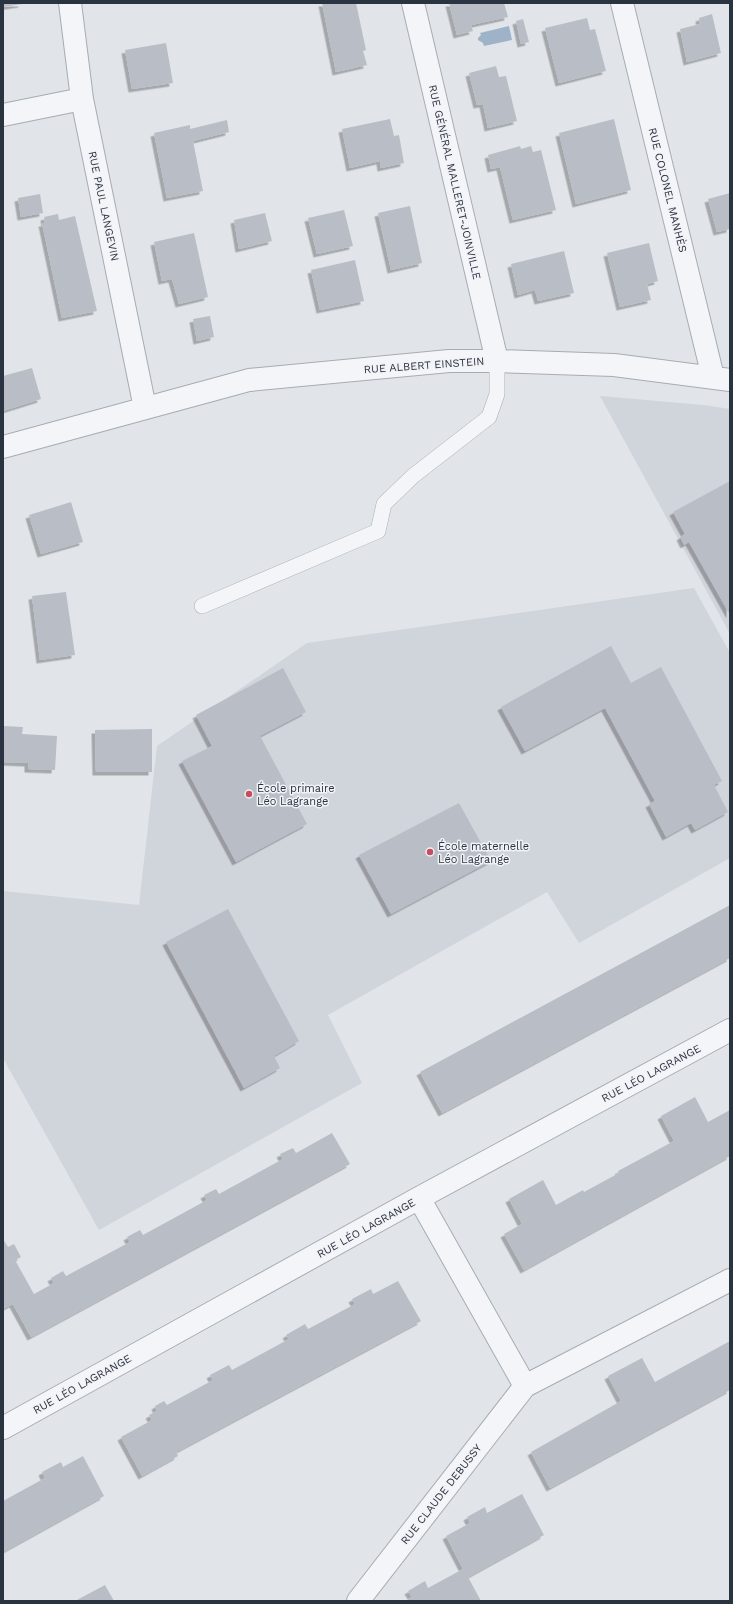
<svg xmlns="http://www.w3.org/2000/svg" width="733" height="1604" font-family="'Work Sans',sans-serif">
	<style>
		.built { fill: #d0d4db }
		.water { fill: #9eb3c7 }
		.building { fill: #b9bec6; filter: url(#shadow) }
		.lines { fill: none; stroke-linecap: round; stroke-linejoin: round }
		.service-casing { stroke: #a6acb3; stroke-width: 16 }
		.minor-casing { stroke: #a6acb3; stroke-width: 24 }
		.service { stroke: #f4f5f8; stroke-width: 15 }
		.minor { stroke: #f4f5f8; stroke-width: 22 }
		.poi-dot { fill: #c74d61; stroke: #f1f3f7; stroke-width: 1.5 }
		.labels { text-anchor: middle; stroke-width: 3; stroke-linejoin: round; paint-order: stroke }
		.street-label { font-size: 11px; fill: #2a3340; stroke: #f1f3f7 }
		.poi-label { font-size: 11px; fill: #2a3340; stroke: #f1f3f7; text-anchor: start }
	</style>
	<defs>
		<filter id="shadow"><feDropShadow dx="-3.5" dy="3.5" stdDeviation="0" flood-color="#0004"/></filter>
	</defs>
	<rect width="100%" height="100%" fill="#e1e5e9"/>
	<path class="built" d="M600,396L703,405L730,409V634Z
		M694,588L730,653V858L579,943L547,892L328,1015L362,1083L99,1230L3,1058V891L139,905L157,746L307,643Z"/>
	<path class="water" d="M509,26L512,40L484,46L483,43L478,40V38L481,35L480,33Z"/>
	<path class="building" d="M3,3H22V4L3,7Z
		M322,3H356L366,50L363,51L367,65L336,72Z
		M449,3H504L508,17L471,25L473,31L457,35Z
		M712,14L721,53L687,62L680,29L700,24L699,18Z
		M587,18L590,30L595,29L606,71L559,83L545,28Z
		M523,19L529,42L521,44L516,21Z
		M166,43L173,83L132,89L125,50Z
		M496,66L499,77L506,76L517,121L488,128L483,104L477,105L469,73Z
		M390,119L394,136L399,135L404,163L381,168L380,161L350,168L342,129Z
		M614,119L631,190L576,204L559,133Z
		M227,120L229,132L193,141L203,191L167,198L154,133L190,125V129Z
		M520,146L521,149L531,146L533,152L541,150L556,210L513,220L500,167L491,169L488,155Z
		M730,193V229L717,232L708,199Z
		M40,194L43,213L21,217L18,198Z
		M410,206L422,263L391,270L378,213Z
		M344,210L353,246L317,254L308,218Z
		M265,213L272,241L239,249L234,220Z
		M58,214L59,220L75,216L97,311L62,318L42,223H45L44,217Z
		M194,233L208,297L179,304L172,279L162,281L154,242Z
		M649,243L658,281L647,284L651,300L620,307L607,253Z
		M564,251L574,293L538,301L535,290L518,295L511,264Z
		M355,260L364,301L320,310L311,270Z
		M210,316L214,337L197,341L193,319Z
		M32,368L41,399L3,411V376Z
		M730,481V615L689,542L684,545L680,537L685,534L673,512Z
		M71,502L83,542L41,554L29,515Z
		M66,592L75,655L40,660L32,596Z
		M611,646L631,683L661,667L722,781L714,785L728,812L695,830L691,823L666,837L649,804L655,801L605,708L525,751L501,707Z
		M283,668L306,712L260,736L307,824L236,862L182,761L212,746L196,715Z
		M3,726L23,727L22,734L57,736L55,770L28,769V763L3,762Z
		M152,729V772H96L95,730Z
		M459,803L491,861L391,914L359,855Z
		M730,905V958L442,1113L420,1072Z
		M228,909L299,1041L274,1056L280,1068L244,1088L166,942Z
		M695,1097L708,1122L730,1110V1156L524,1270L504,1234L522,1224L509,1199L543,1180L556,1205L583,1190L584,1192L619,1173L618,1171L674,1141L661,1116Z
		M332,1133L350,1164L31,1337L13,1304L3,1309V1239L8,1247L14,1244L21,1257L15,1260L34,1294L54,1283L51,1278L63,1271L66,1276L130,1242L127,1237L140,1230L143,1235L207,1200L204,1195L216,1189L219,1194L283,1159L280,1154L293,1148L296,1153Z
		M398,1281L421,1321L176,1452L178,1456L142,1476L121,1437L152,1420L149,1415L157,1411L155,1406L164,1401L167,1405L213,1380L210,1375L229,1365L232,1370L289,1339L286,1335L305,1324L308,1329L355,1304L352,1299L371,1289L373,1294Z
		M730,1341V1390L550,1488L531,1452L621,1401L608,1376L642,1358L655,1382Z
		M83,1456L104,1496L3,1552V1501L45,1478L42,1472L61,1462L63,1467Z
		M522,1494L544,1535L468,1577L481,1601H405L412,1597L408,1591L425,1581L428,1588L463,1569L446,1536L470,1523L467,1517L485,1507L487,1513Z
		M105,1585L114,1601H75Z"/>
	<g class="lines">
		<g class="service-casing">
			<path id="service" d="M202,606L378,531L384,504L413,476L489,417L497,394V361"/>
		</g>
		<g class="minor-casing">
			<path id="minor" d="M70,3L82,99L145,408
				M413,3L497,361
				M622,3L713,377
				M3,115L82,99
				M3,447L249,380L449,361H497L614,365L730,380
				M419,1198L525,1386
				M3,1428L419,1198L730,1030
				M358,1601L525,1386L730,1280"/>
		</g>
		<use href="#service" class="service"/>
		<use href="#minor" class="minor"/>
	</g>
	<g class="poi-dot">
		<circle cx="249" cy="794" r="4"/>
		<circle cx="430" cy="852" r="4"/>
	</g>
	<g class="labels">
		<g class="street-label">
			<text transform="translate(455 182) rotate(77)" y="4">RUE GÉNÉRAL MALLERET-JOINVILLE</text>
			<text transform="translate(668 190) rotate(76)" y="4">RUE COLONEL MANHÈS</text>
			<text transform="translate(104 206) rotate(78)" y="4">RUE PAUL LANGEVIN</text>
			<text transform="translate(424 365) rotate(-4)" y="4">RUE ALBERT EINSTEIN</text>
			<text transform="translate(651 1073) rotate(-28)" y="4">RUE LÉO LAGRANGE</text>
			<text transform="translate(366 1228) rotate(-29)" y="4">RUE LÉO LAGRANGE</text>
			<text transform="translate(82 1384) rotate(-29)" y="4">RUE LÉO LAGRANGE</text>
			<text transform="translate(441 1494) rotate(-52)" y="4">RUE CLAUDE DEBUSSY</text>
		</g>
		<g class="poi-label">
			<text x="257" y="792">École primaire<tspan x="257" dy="13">Léo Lagrange</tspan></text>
			<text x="438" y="850">École maternelle<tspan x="438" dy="13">Léo Lagrange</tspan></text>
		</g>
	</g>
	<rect width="733" height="1604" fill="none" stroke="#2a3340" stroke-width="8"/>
</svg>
